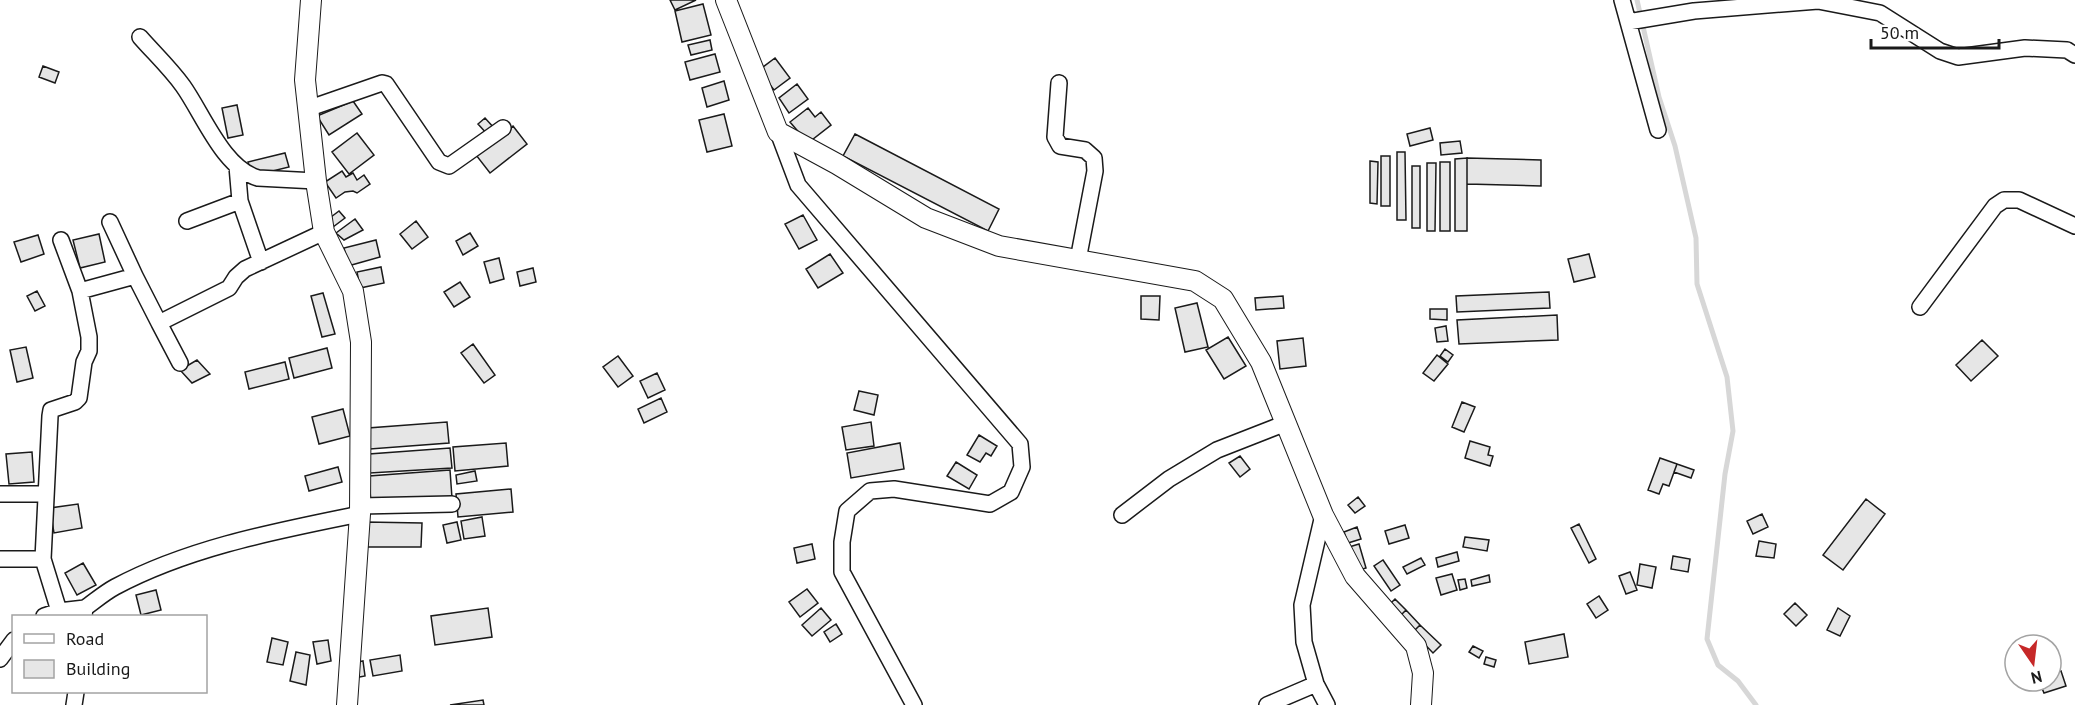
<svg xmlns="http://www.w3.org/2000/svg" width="2075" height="705" font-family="'PT Sans',sans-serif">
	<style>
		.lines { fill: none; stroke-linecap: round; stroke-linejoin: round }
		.stream { stroke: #d7d7d7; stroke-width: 5 }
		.building { fill: #e6e6e6; stroke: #1a1a1a; stroke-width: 1.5 }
		.minor-casing { stroke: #1a1a1a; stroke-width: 18 }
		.tertiary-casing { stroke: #1a1a1a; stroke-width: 22 }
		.minor { stroke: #fff; stroke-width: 15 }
		.tertiary { stroke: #fff; stroke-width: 20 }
	</style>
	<rect width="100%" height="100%" fill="#fff"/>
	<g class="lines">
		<path class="stream" d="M1637,0L1659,97L1675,146L1696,238L1697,284L1727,377L1733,431L1725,474L1707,639L1718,665L1738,681L1756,705"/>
	</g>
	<path class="building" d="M670,0H696L675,10Z
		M703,4L711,35L682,42L675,11Z
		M710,40L712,50L691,55L688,45Z
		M715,54L720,72L690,80L685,62Z
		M775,58L790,78L774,90L759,70Z
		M43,66L59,72L55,83L39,77Z
		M724,81L729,100L707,107L702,88Z
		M797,84L808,99L789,113L779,98Z
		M353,101L362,114L329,135L317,116Z
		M237,105L243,135L228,138L222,108Z
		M808,108L815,117L821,112L831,125L808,143L790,122Z
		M724,114L732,146L707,152L699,120Z
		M485,118L495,129L488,135L478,124Z
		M513,126L527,144L490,173L476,155Z
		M1430,128L1433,140L1410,146L1407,134Z
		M357,133L374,155L349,174L332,152Z
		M855,134L999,209L988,231L843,156Z
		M1460,141L1462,153L1441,155L1440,143Z
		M1397,152H1405L1406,220H1397Z
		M285,153L289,167L252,176L248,162Z
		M1381,156H1390V206H1381Z
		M1467,158V231H1455V159Z
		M1467,158L1541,160V186L1467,184Z
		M1370,161L1378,162L1377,204L1370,203Z
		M1440,162H1450V231H1440Z
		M1427,163H1436L1435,231H1427Z
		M1412,166H1420V228H1412Z
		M342,171L346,177L353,173L357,180L364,175L370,184L357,193L353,191L345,192L336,198L325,182Z
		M339,211L345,218L333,227L327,220Z
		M803,215L817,240L799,249L785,224Z
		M355,219L363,230L344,240L336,233Z
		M416,221L428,237L412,249L400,234Z
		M470,233L478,246L463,255L456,241Z
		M99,234L105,262L80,268L73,240Z
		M38,235L44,254L21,262L14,242Z
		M376,240L380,257L348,266L344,248Z
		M830,254L843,273L818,288L806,269Z
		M1589,254L1595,277L1574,282L1568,259Z
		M499,258L504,279L490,283L484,262Z
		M381,267L384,283L360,288L357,272Z
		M533,268L536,282L520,286L517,272Z
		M460,282L470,297L454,307L444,292Z
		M37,291L45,306L35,311L27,296Z
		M1549,292L1550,308L1457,312L1456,296Z
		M323,293L335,334L322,337L311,296Z
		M1141,296H1160L1159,320L1141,319Z
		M1283,296L1284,308L1256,310L1255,298Z
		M1197,303L1208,347L1185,352L1175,308Z
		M1430,309H1447V320L1430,319Z
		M1557,315L1558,340L1459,344L1457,320Z
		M1446,326L1448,341L1437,342L1435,328Z
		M1228,337L1246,366L1224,379L1206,350Z
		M1303,338L1306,366L1280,369L1277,341Z
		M1982,340L1998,356L1971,381L1956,365Z
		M473,344L495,375L484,383L461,353Z
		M26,347L33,378L17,382L10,350Z
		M327,348L332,368L294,378L289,358Z
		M1445,349L1453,355L1448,362L1440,356Z
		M1437,355L1448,364L1434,381L1423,373Z
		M618,356L633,376L618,387L603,367Z
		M197,360L210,374L192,383L180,370Z
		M285,362L289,379L249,389L245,372Z
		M657,373L665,390L648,398L640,381Z
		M859,391L878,395L874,415L854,410Z
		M661,398L667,412L644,423L638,409Z
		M1462,402L1475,407L1464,432L1452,427Z
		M343,409L350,436L319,444L312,417Z
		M447,422L449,443L370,449L368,428Z
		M871,422L874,446L846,450L842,427Z
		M979,435L997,446L991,456L986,453L980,462L967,455Z
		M1470,441L1490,447L1488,455L1493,456L1490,466L1465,458Z
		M506,443L508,466L455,471L453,447Z
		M900,443L904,469L851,478L847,453Z
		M450,448L452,468L370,473L369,454Z
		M32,452L34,482L9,484L6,454Z
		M1240,456L1250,469L1240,477L1229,463Z
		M1660,458L1677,464L1669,486L1663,484L1659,494L1648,490Z
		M956,462L977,475L969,489L947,476Z
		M1677,464L1694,470L1691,478L1674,472Z
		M338,467L342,482L309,491L305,476Z
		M450,470L452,498L371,504L369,476Z
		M475,471L477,481L457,484L456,475Z
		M511,489L513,512L458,517L456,494Z
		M1358,497L1365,506L1355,513L1348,505Z
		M1866,499L1885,514L1843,570L1823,555Z
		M78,504L82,528L54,533L50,508Z
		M1762,514L1768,527L1753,534L1747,521Z
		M482,517L485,536L464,539L461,521Z
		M365,522L422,523L421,547H365Z
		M457,522L461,540L447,543L443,525Z
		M1579,524L1596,559L1589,563L1571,528Z
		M1405,525L1409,538L1389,544L1385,531Z
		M1357,527L1361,539L1348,543L1344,532Z
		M1465,537L1489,540L1487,551L1463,547Z
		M1759,541L1776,544L1774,558L1756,556Z
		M812,544L815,559L797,563L794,548Z
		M1359,544L1366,568L1356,571L1349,547Z
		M1457,552L1459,561L1438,567L1436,558Z
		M1673,556L1690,559L1688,572L1671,569Z
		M1421,558L1425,565L1407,574L1403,567Z
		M1383,560L1400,585L1391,591L1374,566Z
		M83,563L96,585L77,595L65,573Z
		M1640,564L1656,567L1652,588L1637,585Z
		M1630,572L1637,590L1626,594L1619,576Z
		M1452,574L1457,590L1441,595L1436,578Z
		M1489,575L1490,582L1472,586L1471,580Z
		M1465,579L1467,588L1460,590L1458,580Z
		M807,589L818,603L800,617L789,602Z
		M156,590L161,610L141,615L136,595Z
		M1599,596L1608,610L1596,618L1587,604Z
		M1395,599L1406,610L1398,618L1387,607Z
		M1795,603L1807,615L1796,626L1784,614Z
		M488,608L492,637L435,645L431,616Z
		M821,608L831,620L812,636L802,625Z
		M1838,608L1850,616L1840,636L1827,630Z
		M1406,610L1420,625L1413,632L1398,618Z
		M836,624L842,634L830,642L824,632Z
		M1420,625L1441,645L1433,653L1413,632Z
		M1564,634L1568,657L1529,664L1525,642Z
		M272,638L288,642L283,665L267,662Z
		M328,640L331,661L317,664L313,642Z
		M1473,646L1483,651L1479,658L1469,652Z
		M296,652L310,655L306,685L290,681Z
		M400,655L402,671L373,676L370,660Z
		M1486,657L1496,660L1494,667L1484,664Z
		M363,661L365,676L354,678L352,663Z
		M2061,671L2066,686L2044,693L2039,681H2051V674Z
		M483,700L484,705H450Z"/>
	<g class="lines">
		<g class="minor-casing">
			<path id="minor" d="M1622,0L1658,130
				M1628,22L1694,11L1818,1L1880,13L1940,51L1958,57L2025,48L2067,50L2075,55
				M140,37C154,53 170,68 183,86C203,114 223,168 258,178L316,181
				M1059,83L1055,137L1060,146L1085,150L1094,158L1095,171L1078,260
				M307,109L382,83L386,84L439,162L449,166L503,128
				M778,132L798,185L1020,444L1022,467L1011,492L990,504L894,489L870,491L847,511L842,542V572L914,705
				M237,166L240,201L261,262
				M187,221L240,201
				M110,222L135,276
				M61,240L80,291
				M1920,307L1995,206L2004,200H2019L2075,226
				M159,323L180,363
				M0,494H46
				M360,506L452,504
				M1122,515L1169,479L1217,450L1286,423
				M1323,515L1302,605L1304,642L1316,684L1327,705
				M0,559H43
				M59,611L43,559L50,416L51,410L75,402L79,398L84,362L89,351V337L80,291L135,276L159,323L229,288L236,277L245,269L324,232
				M44,616L59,611L85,608
				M84,616L85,608C95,601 104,593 115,587C190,547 277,531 360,514
				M0,659L14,640
				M74,705L76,692
				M1267,705L1316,684"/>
		</g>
		<g class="tertiary-casing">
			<path id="tertiary" d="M311,0L305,80L316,181L324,232L353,291L361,342L360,514L347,705
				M726,0L778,132L837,164L926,218L999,246L1195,281L1223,299L1261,362L1323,515L1355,576L1416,646L1423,673L1421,705"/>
		</g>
		<use href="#minor" class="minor"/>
		<use href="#tertiary" class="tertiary"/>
	</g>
	<rect x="12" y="615" width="195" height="78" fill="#ffffff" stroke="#a3a3a3" stroke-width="1.5"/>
	<rect x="24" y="634" width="30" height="9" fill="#ffffff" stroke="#a3a3a3" stroke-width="1.5"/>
	<text x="66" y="645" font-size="18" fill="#1a1a1a">Road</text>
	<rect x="24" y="660" width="30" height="18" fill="#e6e6e6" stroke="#a3a3a3" stroke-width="1.5"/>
	<text x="66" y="675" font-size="18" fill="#1a1a1a">Building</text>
	<g transform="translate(2033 663) rotate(166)"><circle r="28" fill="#ffffff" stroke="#a3a3a3" stroke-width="1.5"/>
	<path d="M0-4.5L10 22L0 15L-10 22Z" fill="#c62828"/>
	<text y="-9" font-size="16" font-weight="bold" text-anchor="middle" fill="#1a1a1a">N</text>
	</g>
	<path d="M1871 39v9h128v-9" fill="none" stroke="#1a1a1a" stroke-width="3"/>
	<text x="1880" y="39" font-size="18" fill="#1a1a1a" stroke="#ffffff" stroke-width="4.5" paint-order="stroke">50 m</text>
</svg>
